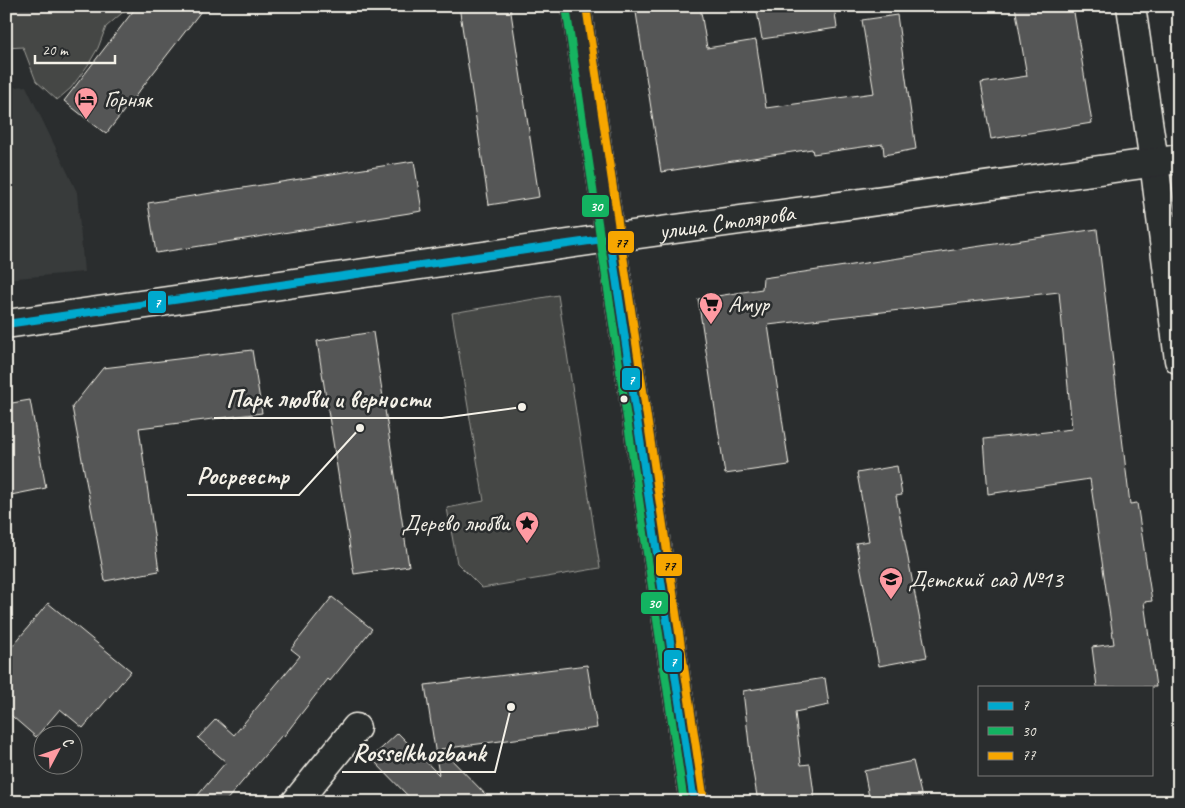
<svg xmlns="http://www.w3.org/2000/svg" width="1185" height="808" font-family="Caveat,sans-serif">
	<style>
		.built { fill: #373a3a }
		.green { fill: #444645; stroke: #9c9c96 }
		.building { fill: #555756; stroke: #f4f1e8 }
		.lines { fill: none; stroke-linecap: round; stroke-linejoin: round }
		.street-casing { stroke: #f4f1e8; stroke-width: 31 }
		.secondary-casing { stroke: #f4f1e8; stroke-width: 31 }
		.street { stroke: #2a2d2e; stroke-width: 28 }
		.secondary { stroke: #2a2d2e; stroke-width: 28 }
		.bus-1-casing { stroke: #2a2d2e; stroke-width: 11 }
		.bus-2-casing { stroke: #2a2d2e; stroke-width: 11 }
		.bus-3-casing { stroke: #2a2d2e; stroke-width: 11 }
		.bus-1 { stroke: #00a9ce; stroke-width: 8 }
		.bus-2 { stroke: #13b361; stroke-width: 8 }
		.bus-3 { stroke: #f7a600; stroke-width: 8 }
		.bus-dot { fill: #f4f1e8; stroke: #2a2d2e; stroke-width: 2 }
		.labels { text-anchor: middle; stroke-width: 5; stroke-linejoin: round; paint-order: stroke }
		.poi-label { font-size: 24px; fill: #f4f1e8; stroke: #2a2d2e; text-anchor: start }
		.street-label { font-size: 24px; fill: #f4f1e8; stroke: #2a2d2e }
		.leader { fill: none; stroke: #f4f1e8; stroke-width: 2 }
		.callout-dot { fill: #f4f1e8; stroke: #2a2d2e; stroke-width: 2 }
		.callout-label { font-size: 25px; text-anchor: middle; font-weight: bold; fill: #f4f1e8; stroke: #2a2d2e; stroke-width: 5; stroke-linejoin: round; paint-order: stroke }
		.line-badge { stroke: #2a2d2e; stroke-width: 2 }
		.badge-label { font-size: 14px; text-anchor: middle; font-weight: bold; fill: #fff }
		.pale-badge-label { font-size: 14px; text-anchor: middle; font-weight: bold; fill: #111 }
	</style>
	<rect width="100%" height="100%" fill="#2a2d2e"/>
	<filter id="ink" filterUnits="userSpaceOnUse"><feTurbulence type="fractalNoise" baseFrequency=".02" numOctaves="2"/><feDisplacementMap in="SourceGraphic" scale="10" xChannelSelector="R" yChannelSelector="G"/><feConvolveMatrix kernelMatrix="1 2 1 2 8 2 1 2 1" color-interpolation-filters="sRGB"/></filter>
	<g filter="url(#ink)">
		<path class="built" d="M26,86L77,192L84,272L6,279V88Z"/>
		<path class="green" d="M6,6H130L106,27L98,48L88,65L71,88L57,100L36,81L23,47L6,48Z
			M558,295L600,568L482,588L457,563L447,508L484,501L452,313Z"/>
		<path class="building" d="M137,6H205L106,134L64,101Z
			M459,6H510L539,197L489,205Z
			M635,6H700L707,48L756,40L766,108L874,93L862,20L897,15L916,149L884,155L883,144L813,154L812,149L661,172Z
			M756,6H834L837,28L762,39Z
			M1015,6H1073L1092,123L991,139L981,83L1027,76Z
			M414,161L422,211L156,253L148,203Z
			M1097,229L1130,504L1137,503L1152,601L1144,602L1156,687H1097L1092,647L1114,644L1090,479L988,494L984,439L1072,429L1059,292L768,325L789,465L725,474L698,299L762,289L763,278Z
			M373,332L409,566L354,574L317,341Z
			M252,350L262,413L139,428L159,571L105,581L72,407L103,368Z
			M30,400L46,488L6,496V404Z
			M897,466L902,495L896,496L927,657L879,666L856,543L869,541L857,473Z
			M332,597L372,629L330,681L328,679L284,736L282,735L225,802H192L226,762L198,738L216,719L234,735L300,656L291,649Z
			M48,603L131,671L83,728L60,709L36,737L6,711V654Z
			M587,665L597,728L441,749L493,802H414L371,758L398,733L439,775L425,685Z
			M825,678L829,705L795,712L801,765L810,764L815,802H758L751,760V761L743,691Z
			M913,761L923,802H870L864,771Z"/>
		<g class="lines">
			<g class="street-casing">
				<g id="street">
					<path d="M1131,6L1154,162L1179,360"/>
					<path id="s1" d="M6,324L610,238L1179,159"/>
					<path d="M296,802L356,728"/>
				</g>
			</g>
			<g class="secondary-casing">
				<path id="secondary" d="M576,6C614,272 656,536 694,802"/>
			</g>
			<use href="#street" class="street"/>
			<use href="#secondary" class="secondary"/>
			<g class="bus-1-casing">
				<path id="bus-1" d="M610,238L694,802
					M6,324L610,238"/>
			</g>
			<g class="bus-2-casing">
				<path id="bus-2" d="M566,7L684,802"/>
			</g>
			<g class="bus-3-casing">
				<path id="bus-3" d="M586,6L704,801"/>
			</g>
			<use href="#bus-1" class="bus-1"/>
			<use href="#bus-2" class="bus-2"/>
			<use href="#bus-3" class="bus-3"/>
		</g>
	</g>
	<defs>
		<g id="hotel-pin" transform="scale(1.25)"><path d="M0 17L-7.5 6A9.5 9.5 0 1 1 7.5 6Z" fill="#ff9aa2" stroke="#2a2d2e"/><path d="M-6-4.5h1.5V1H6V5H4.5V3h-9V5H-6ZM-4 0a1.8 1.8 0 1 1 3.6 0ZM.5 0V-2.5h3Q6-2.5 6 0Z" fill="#111"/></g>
		<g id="supermarket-pin" transform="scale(1.25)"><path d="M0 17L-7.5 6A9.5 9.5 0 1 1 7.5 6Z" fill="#ff9aa2" stroke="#2a2d2e"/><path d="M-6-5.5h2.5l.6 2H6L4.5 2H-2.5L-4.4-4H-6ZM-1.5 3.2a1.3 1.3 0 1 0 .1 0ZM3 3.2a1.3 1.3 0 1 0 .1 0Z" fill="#111"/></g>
		<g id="sight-pin" transform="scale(1.25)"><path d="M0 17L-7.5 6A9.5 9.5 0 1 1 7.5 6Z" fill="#ff9aa2" stroke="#2a2d2e"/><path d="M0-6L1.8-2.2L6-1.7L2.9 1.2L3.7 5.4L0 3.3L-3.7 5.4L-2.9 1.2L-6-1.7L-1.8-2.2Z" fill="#111"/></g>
		<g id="school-pin" transform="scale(1.25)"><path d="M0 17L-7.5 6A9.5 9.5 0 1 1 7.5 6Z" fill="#ff9aa2" stroke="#2a2d2e"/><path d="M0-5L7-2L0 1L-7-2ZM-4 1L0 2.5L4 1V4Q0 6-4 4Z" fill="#111"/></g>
	</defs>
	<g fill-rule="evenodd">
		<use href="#hotel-pin" x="86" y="99"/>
		<use href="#supermarket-pin" x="711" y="304"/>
		<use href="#sight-pin" x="527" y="523"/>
		<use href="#school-pin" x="891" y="579"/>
	</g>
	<circle class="bus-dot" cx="624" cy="399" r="4.5"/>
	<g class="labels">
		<g class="poi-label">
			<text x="104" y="107">Горняк</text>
			<text x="728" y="312">Амур</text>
			<text x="510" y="531" text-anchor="end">Дерево любви</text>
			<text x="908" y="587">Детский сад №13</text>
		</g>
		<g class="street-label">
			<text dy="8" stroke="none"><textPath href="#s1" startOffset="728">улица Столярова</textPath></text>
		</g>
	</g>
	<path class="leader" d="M522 407L442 418H214M360 428L299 495H187M511 707L495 772H342"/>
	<g class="callout-dot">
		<circle cx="522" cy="407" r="5"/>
		<circle cx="360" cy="428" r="5"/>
		<circle cx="511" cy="707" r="5"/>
	</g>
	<g class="callout-label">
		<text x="328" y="407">Парк любви и верности</text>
		<text x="243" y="484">Росреестр</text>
		<text x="419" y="761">Rosselkhozbank</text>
	</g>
	<g class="line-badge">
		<rect x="581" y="194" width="29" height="24" rx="5" fill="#13b361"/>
		<rect x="607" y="230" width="28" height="24" rx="5" fill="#f7a600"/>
		<rect x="147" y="290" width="20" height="24" rx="5" fill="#00a9ce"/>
		<rect x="621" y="367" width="20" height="24" rx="5" fill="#00a9ce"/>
		<rect x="655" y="553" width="28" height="24" rx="5" fill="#f7a600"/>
		<rect x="640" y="591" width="29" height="24" rx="5" fill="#13b361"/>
		<rect x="663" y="649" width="20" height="24" rx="5" fill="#00a9ce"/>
	</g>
	<g class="badge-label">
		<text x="596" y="211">30</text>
		<text x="157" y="307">7</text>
		<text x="631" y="384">7</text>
		<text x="654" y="608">30</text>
		<text x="673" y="666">7</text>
	</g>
	<g class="pale-badge-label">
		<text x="621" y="247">77</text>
		<text x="669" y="570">77</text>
	</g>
	<rect width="1185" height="808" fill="none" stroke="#2a2d2e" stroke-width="25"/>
	<rect x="12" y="12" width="1160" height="783" fill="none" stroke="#f4f1e8" stroke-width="2" filter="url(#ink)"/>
	<rect x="978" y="686" width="175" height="90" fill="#2a2d2e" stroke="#7b7b78"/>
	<rect x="988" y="702" width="25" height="8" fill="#00a9ce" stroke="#7b7b78"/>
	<text x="1022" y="710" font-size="15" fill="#f4f1e8">7</text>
	<rect x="988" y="727" width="25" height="8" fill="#13b361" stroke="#7b7b78"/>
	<text x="1022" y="736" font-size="15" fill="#f4f1e8">30</text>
	<rect x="988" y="752" width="25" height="8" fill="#f7a600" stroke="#7b7b78"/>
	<text x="1022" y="760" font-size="15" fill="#f4f1e8">77</text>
	<g transform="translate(58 750) rotate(49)"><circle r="24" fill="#2a2d2e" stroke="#7b7b78"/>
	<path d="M0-4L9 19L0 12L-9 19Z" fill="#ff9aa2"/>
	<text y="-8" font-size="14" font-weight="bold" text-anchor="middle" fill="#f4f1e8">С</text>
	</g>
	<path d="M35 55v8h80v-8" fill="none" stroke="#f4f1e8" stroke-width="2.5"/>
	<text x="42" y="55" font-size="15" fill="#f4f1e8" stroke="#2a2d2e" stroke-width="4" paint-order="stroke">20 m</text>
</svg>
